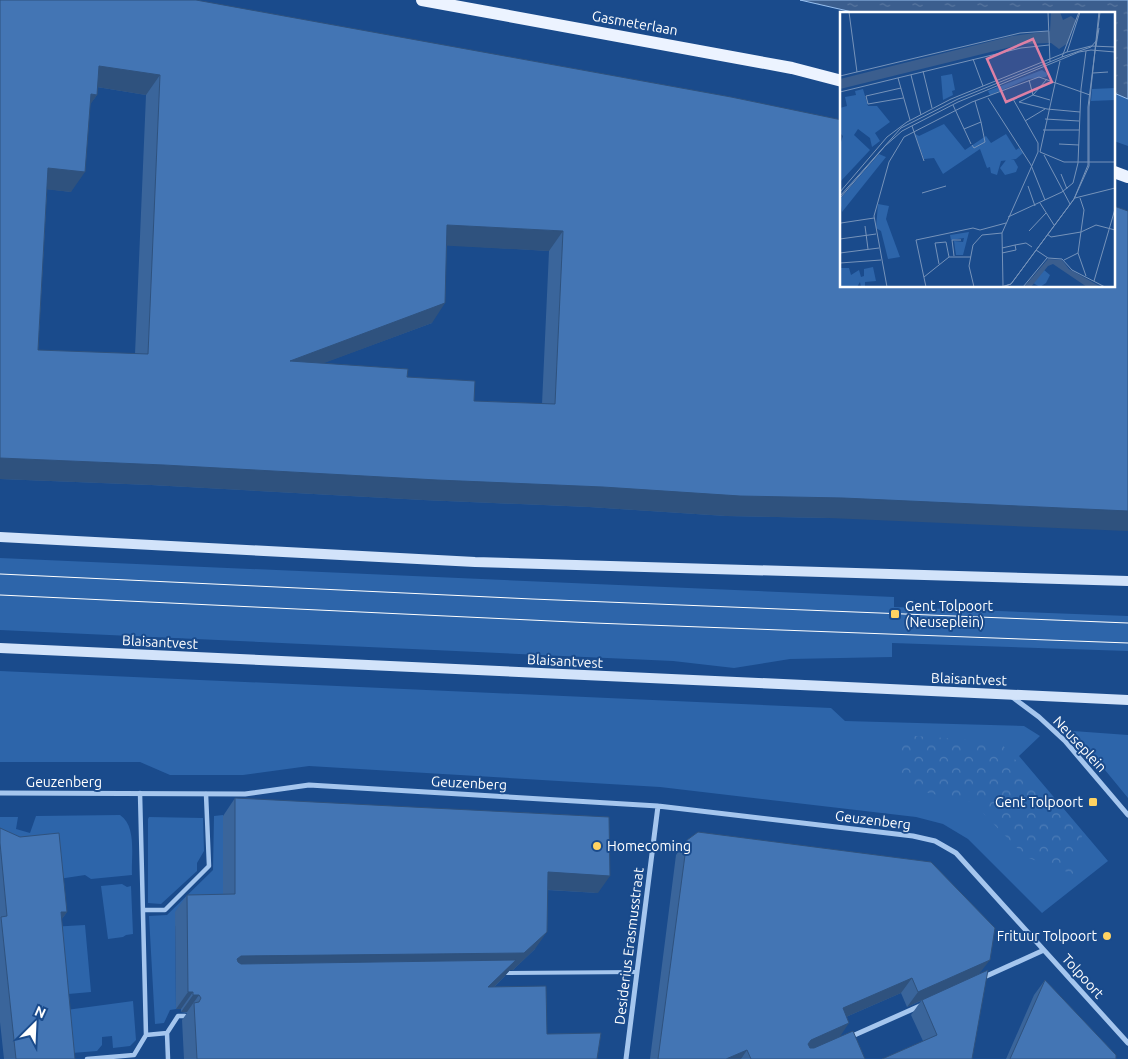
<svg xmlns="http://www.w3.org/2000/svg" width="1128" height="1059" font-family="Ubuntu,sans-serif">
	<style>
		.green { fill: #2d65aa }
		.forest { fill: url(#forest-crowns) }
		.water { fill: url(#water-ripples); stroke: #98c0f0 }
		.lines { fill: none; stroke-linecap: round; stroke-linejoin: round }
		.service { stroke: #a5c6ee; stroke-width: 4 }
		.pedestrian { stroke: #a5c6ee; stroke-width: 4.5 }
		.minor { stroke: #a5c6ee; stroke-width: 5 }
		.secondary { stroke: #d2e3fa; stroke-width: 10 }
		.primary { stroke: #ecf3ff; stroke-width: 12 }
		.tram { stroke: #fff; stroke-width: 1 }
		.wall { fill: #3a659b; fill-rule: evenodd }
		.shaded-wall { fill: #2f527e }
		.building { fill: #4375b4; stroke: #2f527e; fill-rule: evenodd }
		.poi-dot { fill: #ffd362; stroke: #1a4b8c; stroke-width: 2 }
		.labels { text-anchor: middle; stroke-width: 4; stroke-linejoin: round; paint-order: stroke }
		.street-label { font-size: 14px; fill: #fff; stroke: #1a4b8c }
		.poi-label { font-size: 14px; fill: #fff; stroke: #1a4b8c; text-anchor: start }
		.inset-road { fill: none; stroke: #7693ba; stroke-width: 1 }
		.view { fill: #dd80a5; fill-opacity: 0.15; stroke: #dd80a5; stroke-width: 2.5 }
		.inset-edge { fill: none; stroke: #fff; stroke-width: 2.5 }
	</style>
	<defs>
		<pattern id="forest-crowns" width="20" height="18" patternUnits="userSpaceOnUse" patternTransform="scale(1.25)"><rect width="20" height="18" fill="#2d65aa"/><path d="M2 6a3 3 0 1 1 6 0M12 15a3 3 0 1 1 6 0" fill="none" stroke="#4c7cb7"/></pattern>
		<pattern id="water-ripples" width="26" height="14" patternUnits="userSpaceOnUse" patternTransform="scale(1.25)"><rect width="26" height="14" fill="#3b5e8e"/><path d="M2 4q2-2 4 0t4 0M15 11q2-2 4 0t4 0" fill="none" stroke="#58769f"/></pattern>
	</defs>
	<rect width="100%" height="100%" fill="#1a4b8c"/>
	<path class="green" d="M1114,93L1128,99V146L1114,141Z
		M0,558L894,597V607L1128,616V651L892,643V657L790,659L734,668L673,661L0,630Z
		M0,671L831,708L845,721L1024,726L1040,736L1019,756L1108,861L1042,913L968,839L943,824L916,817L660,787L309,766L243,775H170L140,762H0Z
		M1073,731L1128,735V798Z
		M120,815C137,826 131,857 132,875L91,879L85,875L52,880L0,850V817H18L16,829L30,833L36,816Z
		M223,815V911L175,926L176,1009L170,1010L164,1023L155,1024L149,916L167,915L213,870L214,816Z
		M149,817L203,818L204,851L197,863V871L161,904L148,903V819Z
		M122,884L127,887L131,886L133,934L126,935L123,937L108,939L101,886Z
		M85,925L91,992L57,995L50,927Z
		M133,1001L136,1040L130,1046L113,1048L112,1036L102,1037V1045L97,1051L72,1053L59,1011Z"/>
	<path class="forest" d="M902,735L1000,742L1082,836L1073,874L1026,857L972,802L899,787Z"/>
	<path class="water" d="M800,0H1128V99L1114,93V14H861Z"/>
	<g class="lines">
		<path class="service" d="M504,973L637,972"/>
		<path class="pedestrian" d="M140,793L146,1035L167,1033L168,1059
			M143,910H165L209,866L206,794
			M167,1033L178,1016H185
			M87,1059L134,1055L146,1035"/>
		<path class="minor" d="M1011,696L1039,717L1065,741L1128,815
			M0,793L245,794L309,785L658,806L913,836L935,841L956,853L1128,1043
			M982,978L1044,950
			M850,1037L922,1005
			M626,1059L658,806"/>
		<path class="secondary" d="M0,537L475,562L1128,581
			M0,648L1128,700"/>
		<path class="primary" d="M422,0L792,68L842,81
			M1114,172L1128,177"/>
		<path class="tram" d="M0,574L532,599L1128,623
			M0,595L594,623L1128,643"/>
	</g>
	<path class="wall" d="M0,0L731,97L829,518L726,516L589,507L423,500L151,485L0,479ZM97,87L146,95L135,354L38,350L47,189L71,192L90,104L97,95ZM447,245L549,251L542,404L474,401L323,363L432,323Z
		M235,798L598,893L547,890L535,949L513,970H510L504,977L494,987L547,1034L597,1059H184L182,1020L187,1013L181,1012V1009H176L175,912L187,895L223,894V816Z
		M0,828L67,912L61,920L75,1059H4L0,1022Z
		M687,840L980,974L972,1059L923,1041L911,1015L921,1001L907,1007L901,993L846,1017L839,1037L865,1059H650L676,855Z
		M1045,980L1116,1059H1006L1034,995Z"/>
	<path class="shaded-wall" d="M99,66L160,75L146,95L85,85Z
		M91,94L97,95L83,115Z
		M48,168L85,172L71,192L34,188Z
		M447,225L563,231L549,251L434,245Z
		M445,303L432,323L276,381L290,361Z
		M0,458L164,465L603,487L1128,511V531L829,518L726,516L589,507L423,500L151,485L0,479Z
		M548,872L610,876L598,893L536,889Z
		M61,912H67L56,927Z
		M547,932L535,949L513,970H510L504,977L476,1004L488,987L229,973L237,959L241,956Z
		M990,960L979,974L907,1007L918,992Z
		M912,978L901,993L832,1023L843,1008Z
		M188,992H193L181,1009H176Z
		M193,995H199L187,1012H181Z
		M849,1023L839,1038L800,1055L811,1040Z
		M747,1050L741,1059H726Z"/>
	<path class="building" d="M0,0H196L731,97L842,120V286H1114V206L1128,211V511L843,498L740,496L603,487L437,480L164,465L0,458ZM99,66L160,75L148,354L38,350L48,168L85,172L91,94L97,95ZM447,225L563,231L555,404L474,401L475,381L407,377L408,369L290,361L445,303Z
		M235,798L609,817L610,876L548,872L547,932L524,953L241,956L237,959L238,962L241,964L516,960L488,987L546,986L547,1034L601,1033L597,1059H197L194,1003L199,1002L201,998L199,995H193V992H188L187,895L235,894Z
		M0,828L20,837L59,833L67,912H61L75,1059H16L1,917L7,916L0,843Z
		M698,832L931,862L995,928L990,960L918,992L912,978L843,1008L849,1023L811,1040L808,1044L810,1048H814L853,1031L865,1059H751L747,1050L726,1059H658L687,840Z
		M988,970L972,1059H882L937,1035L922,1000Z
		M1045,980L1116,1055V1059H1010Z"/>
	<g class="poi-dot">
		<rect x="890" y="609" width="10" height="10" rx="2.5"/>
		<rect x="1088" y="797" width="10" height="10" rx="2.5"/>
		<circle cx="597" cy="846" r="5"/>
		<circle cx="1107" cy="936" r="5"/>
	</g>
	<g class="labels">
		<g class="street-label">
			<text transform="translate(635 23) rotate(10)" y="5">Gasmeterlaan</text>
			<text transform="translate(160 642) rotate(3)" y="5">Blaisantvest</text>
			<text transform="translate(565 661) rotate(3)" y="5">Blaisantvest</text>
			<text transform="translate(969 679) rotate(2)" y="5">Blaisantvest</text>
			<text transform="translate(1080 744) rotate(47)" y="5">Neuseplein</text>
			<text x="64" y="787">Geuzenberg</text>
			<text transform="translate(469 783) rotate(3)" y="5">Geuzenberg</text>
			<text transform="translate(873 820) rotate(7)" y="5">Geuzenberg</text>
			<text transform="translate(629 946) rotate(-83)" y="5">Desiderius Erasmusstraat</text>
			<text transform="translate(1083 976) rotate(48)" y="5">Tolpoort</text>
		</g>
		<g class="poi-label">
			<text x="905" y="611">Gent Tolpoort<tspan x="905" dy="16">(Neuseplein)</tspan></text>
			<text x="1083" y="807" text-anchor="end">Gent Tolpoort</text>
			<text x="607" y="851">Homecoming</text>
			<text x="1097" y="941" text-anchor="end">Frituur Tolpoort</text>
		</g>
	</g>
	<g transform="translate(840 12)">
		<rect width="275" height="275" fill="#1a4b8c"/>
		<path d="M202,58L208,62L206,65L188,67L150,83L148,79ZM129,220L123,243H116L114,229L123,230L124,226L111,228L110,223Z" fill="#2d65aa"/>
		<path d="M112,62L115,78L112,79L113,83L103,88L101,64ZM275,76V88L251,89L252,77ZM23,77L28,94H37L50,110L35,121L40,129L32,135L30,126L18,117L14,123L30,138L0,170V133L3,124L0,121V96L7,94L5,85L16,83L15,79ZM104,112L125,138L146,124L151,131L166,122L176,138L179,136L183,141L176,147L161,149L157,163L151,161L150,155L147,156L140,137L103,162L94,146L84,147L75,122L79,124ZM39,142L46,145L2,200L0,187ZM167,147L174,148L178,155L176,160L165,163L160,156ZM38,192L49,194L46,207L60,245L48,247L41,219L36,216ZM33,255L36,269L25,270V275H21L20,270L17,275L0,274V256H9L11,263L19,258L21,265L24,264V257ZM204,258L210,263L206,271L200,275L193,271Z" fill="#2d65aa"/>
		<path d="M211,0H220L223,8L231,4L236,8L228,31L219,37L211,31L183,32L0,77V67L172,24L210,19ZM208,247L222,248L229,257L261,275H247L213,252L208,254L191,275H184Z" fill="#3b5e8e"/>
		<path class="inset-road" d="M9,0L17,60M208,0L210,50M256,34L259,16M227,40L240,0M222,45L251,35L257,28M133,47L143,74M83,59L92,96M253,61L268,60M71,63L81,103M0,64L180,21L208,19M58,66L70,108M189,68L193,83L210,88M61,76L26,84L28,92L63,86M0,80L181,36L209,33M148,86L191,153L205,188M173,87L198,131M135,89L141,110M179,90L207,97L240,100M179,90L193,83L207,67M113,93L131,132M205,107L239,109M185,109L205,97M72,114L84,149M124,117L141,110M203,118H239M219,132L239,133M132,133L134,136L145,130L141,110M200,140L220,49M200,140L224,150H275M204,143L230,192M221,162L227,177M188,174L195,194M0,180L47,125L67,110L111,87L227,40L251,34L275,35M82,181L106,174M0,184L61,116L118,87L222,45L239,0M0,186L45,134L62,119L118,90L239,40L251,38L275,40M235,186L275,176M200,191L214,213M0,195V217M168,205L222,180L233,171L238,151L241,77L246,39M1,211L34,206M25,214L28,237M140,218L166,211M189,219L206,201M207,222L211,225L241,220L256,213L275,218M142,223L162,221M0,227L36,222M175,233L186,231L192,235M162,236L175,233L176,238L162,241M196,238L208,246L222,247L232,258L265,275M0,241L39,236M238,241L244,198L240,186M238,241L246,264M114,244L112,228H121M224,248L238,241M0,251L41,248M99,252L95,231L106,230L109,245M84,265L109,245H131M254,269L275,197M163,274L162,221L198,140V131M47,275L34,204L49,150L64,125L132,90L199,65L250,83M86,275L76,228L133,216L140,218M134,275L129,254L133,233L142,223M161,275L171,272L234,187L248,153V95L260,0M162,275L171,272L234,187L249,154V95L259,0M183,275L207,246"/>
		<path class="view" d="M193,27L212,70L166,90L147,47Z"/>
		<rect width="275" height="275" class="inset-edge"/>
	</g>
	<g transform="translate(35 1024) rotate(24)" stroke="#1a4b8c" stroke-width="4" paint-order="stroke">
	<path d="M0-4L9 19L0 12L-9 19Z" fill="#ffffff"/>
	<text y="-8" font-size="14" font-weight="bold" text-anchor="middle" fill="#ffffff">N</text>
	</g>
</svg>
